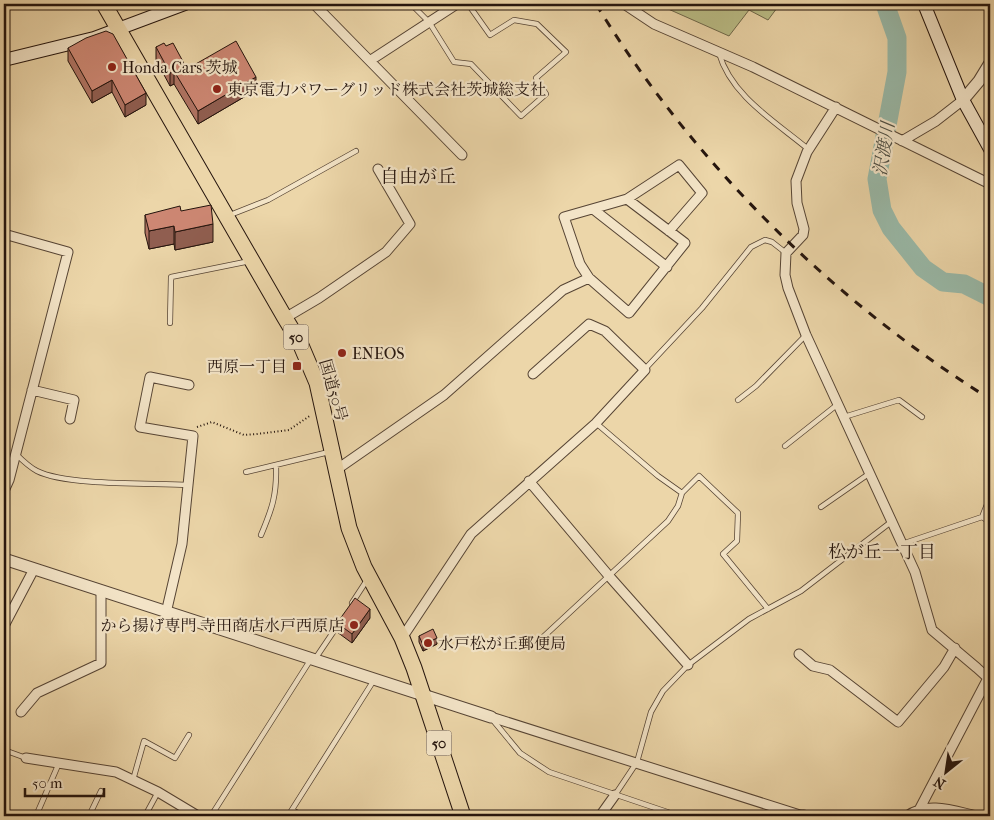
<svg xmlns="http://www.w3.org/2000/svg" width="994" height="820" font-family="'IM FELL French Canon','Noto Serif JP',serif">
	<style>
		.green { fill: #babd86; stroke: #6f684a }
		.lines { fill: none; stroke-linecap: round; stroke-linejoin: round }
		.river { stroke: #99b9a8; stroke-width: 19 }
		.service-casing { stroke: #564434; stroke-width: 6 }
		.minor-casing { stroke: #564434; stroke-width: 11 }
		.tertiary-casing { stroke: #564434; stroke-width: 13 }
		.secondary-casing { stroke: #24140d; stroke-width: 14 }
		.trunk-casing { stroke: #24140d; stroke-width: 17 }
		.path { stroke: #24140d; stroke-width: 2; stroke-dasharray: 1 2.5; stroke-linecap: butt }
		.service { stroke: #f3e4c7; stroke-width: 4.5 }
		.minor { stroke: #f3e4c7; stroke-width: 9 }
		.tertiary { stroke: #f3e4c7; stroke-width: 11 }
		.secondary { stroke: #f3e4c7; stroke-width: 12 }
		.trunk { stroke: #ecd6a9; stroke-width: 15 }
		.rail { stroke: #24140d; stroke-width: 3; stroke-dasharray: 9 9; stroke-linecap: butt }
		.wall { fill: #b07463; stroke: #24140d }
		.shaded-wall { fill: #905e50; stroke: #24140d }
		.building { fill: #cd8773; stroke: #24140d }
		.poi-dot { fill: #8f2418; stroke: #f3e4c7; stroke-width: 2 }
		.labels { text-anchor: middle; stroke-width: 4.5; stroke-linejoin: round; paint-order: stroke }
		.shield { fill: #f3e4c7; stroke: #625245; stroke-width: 1 }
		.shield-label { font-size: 15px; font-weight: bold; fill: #24140d }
		.poi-label { font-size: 16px; fill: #24140d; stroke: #f3e4c7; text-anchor: start }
		.street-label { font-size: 16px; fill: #24140d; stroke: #f3e4c7 }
		.water-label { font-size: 18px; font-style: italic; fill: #4d4e43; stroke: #f3e4c7 }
		.neighbourhood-label { font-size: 18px; fill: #24140d; stroke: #f3e4c7 }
		.quarter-label { font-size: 19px; fill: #24140d; stroke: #f3e4c7 }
	</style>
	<rect width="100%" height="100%" fill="#ecd6a9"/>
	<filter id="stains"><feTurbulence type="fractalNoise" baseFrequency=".004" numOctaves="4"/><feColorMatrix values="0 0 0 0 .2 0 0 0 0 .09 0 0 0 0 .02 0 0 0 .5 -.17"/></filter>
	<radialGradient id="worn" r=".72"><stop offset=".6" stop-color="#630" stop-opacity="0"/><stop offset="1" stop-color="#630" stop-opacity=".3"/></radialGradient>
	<path class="green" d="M657,4H780L768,20L749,10L729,36Z"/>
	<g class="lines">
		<path class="river" d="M885,4L897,38V72L877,179L882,210L891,228L923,268L943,282L964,284L990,297"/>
		<g class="service-casing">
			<path id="service" d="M411,4L429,22L454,62L471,64L521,116L546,94L536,78L566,52L537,24L514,20L490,35L468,4
				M719,53C731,96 776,122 808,149
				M230,215L268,200L356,151
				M170,323L171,277L250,261
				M645,369L702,308L751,247L765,240L772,242L786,253
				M738,400L756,386L805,336
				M844,417L899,400L922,417
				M596,423L658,476L682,493L699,476L738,513L737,541L723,554L768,609
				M785,446L838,404
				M16,454C23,461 29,467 37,471C67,486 151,483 187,485
				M246,472L329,452
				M821,507L870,473
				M982,517L990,522
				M261,535C272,509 277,495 276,466
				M902,544L982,517L990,497
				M352,603L367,580
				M541,639L668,521L678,506L682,493
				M315,659L340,622
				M492,719L520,753L549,772L679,816
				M4,750L26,758
				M133,780L144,741L175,758L189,735
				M615,795L637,762L651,712L663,691L688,665L749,619L801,591L891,522
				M292,810L303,816
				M36,816L59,763
				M89,816L101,791
				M145,816L158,792
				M211,816L311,659
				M288,816L374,680"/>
		</g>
		<g class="minor-casing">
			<path id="minor" d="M314,4L462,155
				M624,4L654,24L753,67L990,184
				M371,60L457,4
				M836,107L807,152L796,181L797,203L804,229L803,235L786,253L785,275L788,288L806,335L915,572L932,630L977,668L988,678L990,687
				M902,141L936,121L963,100
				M627,199L679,165L702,193L669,231
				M593,209L667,267
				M4,234L68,252L9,480L4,478
				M285,318L319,298L386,252L410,224L378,169
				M32,390L74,400L70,419
				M336,470L444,395L563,290L589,278L629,313L685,243L627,199L564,217L580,264L589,278
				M529,481L609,576L688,665
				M4,491L9,480
				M166,613L182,544L193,436L140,427L150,377L189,385
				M4,626L34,569
				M402,638L471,534L596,423L645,370L605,331L589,324L533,374
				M799,654L813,666L830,670L898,722L944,667L955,648
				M21,712L37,693L101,663V591
				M491,717L803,816
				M26,758L116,772L158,792L198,816
				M919,810L988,678
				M600,816L615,795
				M907,816C928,801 954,811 977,816"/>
		</g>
		<g class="tertiary-casing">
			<path id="tertiary" d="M963,100L979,81L990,63
				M4,559L491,717
				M802,816H804"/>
		</g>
		<g class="secondary-casing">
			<path id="secondary" d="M924,4L963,100L990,149
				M4,60L94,38L185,4"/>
		</g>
		<g class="trunk-casing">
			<path id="trunk" d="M104,4L285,318L300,343L317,383L349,528L364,567L402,638L414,668L463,816"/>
		</g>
		<path class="path" d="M197,427L212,422L244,435L257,434L289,430L311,415"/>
		<use href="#service" class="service"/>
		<use href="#minor" class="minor"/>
		<use href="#tertiary" class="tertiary"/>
		<use href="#secondary" class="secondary"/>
		<use href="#trunk" class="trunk"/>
		<path class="rail" d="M596,4C693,163 833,301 990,399"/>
	</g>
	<path class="wall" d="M166,46L187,69L256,90L198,124L174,84L170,86L156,60V47Z
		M68,48L146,105L125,117L112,92L92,103L68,61Z
		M181,211L213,242L175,250L174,244L149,249L145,233V215Z
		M370,618L352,643L337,632V623Z
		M419,636L437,644L423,651L419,642Z"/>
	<path class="shaded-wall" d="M174,71V84L170,86V73Z
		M256,77V90L198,124V111Z
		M112,80V92L92,103V91Z
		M146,93V105L125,117V105Z
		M213,224V242L175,250V232Z
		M174,226V244L149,249V231Z
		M370,609V618L352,643V634Z
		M437,638V644L423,651V645Z"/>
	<path class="building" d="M106,31L113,34L146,93L125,105L112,80L92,91L68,48L86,38Z
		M236,41L256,77L198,111L174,71L170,73L156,47L164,43L166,46L173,43L187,69Z
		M211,205L213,224L175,232L174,226L149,231L145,215L180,206L181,211Z
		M355,598L370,609L352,634L337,623Z
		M433,629L437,638L423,645L419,636Z"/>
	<g class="poi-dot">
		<circle cx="112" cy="67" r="5"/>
		<circle cx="217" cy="89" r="5"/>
		<circle cx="342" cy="353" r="5"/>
		<rect x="292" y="361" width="10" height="10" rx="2.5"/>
		<circle cx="354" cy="625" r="5"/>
		<circle cx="428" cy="643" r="5"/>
	</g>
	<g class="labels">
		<g class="shield">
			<rect x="283.5" y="324.5" width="25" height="25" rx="4"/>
			<rect x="426.5" y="730.5" width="25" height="25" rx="4"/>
		</g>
		<g class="shield-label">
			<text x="296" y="342">50</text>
			<text x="439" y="748">50</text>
		</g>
		<g class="poi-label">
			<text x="122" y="73">Honda Cars 茨城</text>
			<text x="227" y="95">東京電力パワーグリッド株式会社茨城総支社</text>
			<text x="352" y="359">ENEOS</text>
			<text x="287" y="372" text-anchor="end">西原一丁目</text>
			<text x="344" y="631" text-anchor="end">から揚げ専門 寺田商店水戸西原店</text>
			<text x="438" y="649">水戸松が丘郵便局</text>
		</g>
		<g class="street-label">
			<text transform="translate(334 390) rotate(74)" y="6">国道50号</text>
		</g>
		<g class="water-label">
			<text transform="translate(884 149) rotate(-81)" y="6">沢渡川</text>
		</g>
		<g class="neighbourhood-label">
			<text x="882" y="558">松が丘一丁目</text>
		</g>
		<g class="quarter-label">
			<text x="418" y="183">自由が丘</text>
		</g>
	</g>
	<rect width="994" height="820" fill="none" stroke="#ecd6a9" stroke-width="20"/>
	<rect x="5" y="5" width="984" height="810" fill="none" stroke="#24140d" stroke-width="2.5"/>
	<rect x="10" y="10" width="974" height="800" fill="none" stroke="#24140d"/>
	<g transform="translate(946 772) rotate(210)" stroke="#f3e4c7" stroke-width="4" paint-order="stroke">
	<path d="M0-4L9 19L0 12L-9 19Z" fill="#24140d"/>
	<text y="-8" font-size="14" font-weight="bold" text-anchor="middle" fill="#24140d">N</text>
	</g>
	<path d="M25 788v8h79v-8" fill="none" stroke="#24140d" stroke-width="2.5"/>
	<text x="32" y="788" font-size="15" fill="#24140d" stroke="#f3e4c7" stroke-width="4" paint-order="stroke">50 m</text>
	<rect width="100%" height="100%" filter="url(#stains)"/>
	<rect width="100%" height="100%" fill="url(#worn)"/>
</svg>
